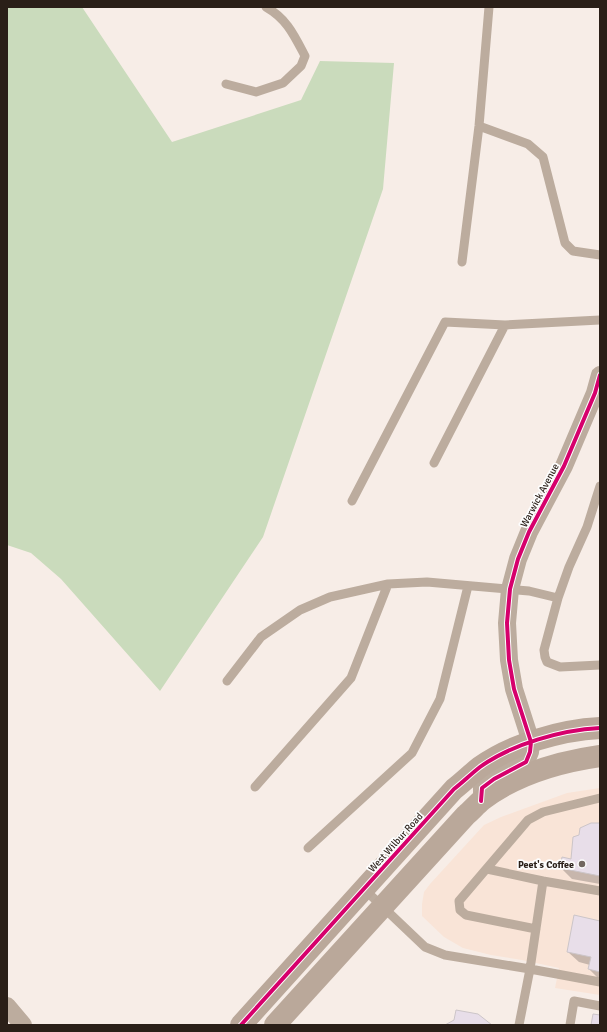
<svg xmlns="http://www.w3.org/2000/svg" width="607" height="1032" font-family="Signika,sans-serif">
	<style>
		.built { fill: #f9e4d7 }
		.green { fill: #cadbbc }
		.shadow { fill: #0003 }
		.building { fill: #e8dee9; stroke: #ccc5c8 }
		.lines { fill: none; stroke-linecap: round; stroke-linejoin: round }
		.lane { stroke: #bcac9e; stroke-width: 9 }
		.street { stroke: #bcac9e; stroke-width: 18 }
		.secondary { stroke: #baa89a; stroke-width: 22 }
		.cycleway-casing { stroke: #fdfdfd; stroke-width: 6 }
		.cycleway { stroke: #d6006c; stroke-width: 4 }
		.poi-dot { fill: #726760; stroke: #fdfdfd; stroke-width: 1.5 }
		.labels { text-anchor: middle; stroke-width: 3.5; stroke-linejoin: round; paint-order: stroke }
		.street-label { font-size: 10px; fill: #2a1f18; stroke: #fdfdfd }
		.poi-label { font-size: 10px; font-weight: bold; fill: #2a1f18; stroke: #fdfdfd; text-anchor: end }
	</style>
	<rect width="100%" height="100%" fill="#f7ede7"/>
	<path class="built" d="M600,788V995L555,988L559,968L522,960L491,955L463,948L444,937L422,916V904L424,892L430,884L484,825L501,817L567,793Z"/>
	<path class="green" d="M7,7H82L172,142L301,100L320,61L394,63L383,189L263,537L160,691L61,579L31,553L7,545Z"/>
	<path class="shadow" d="M600,824V884L572,879L561,868L572,860Z
		M600,922V980L589,969L590,965L579,962L568,952Z"/>
	<path class="building" d="M591,823H600V876L560,868L562,857L571,859L573,837L579,835L580,828Z
		M574,915L600,921V972L588,969L591,957L567,952Z
		M456,1010L478,1014L492,1025H445L454,1020Z
		M593,1014L600,1015V1025H591Z"/>
	<g class="lines">
		<path class="lane" d="M226,84L256,92L283,83L301,66L305,56C294,35 287,19 266,7
			M479,126L528,144L543,157L565,243L573,251L600,255
			M462,262L479,126L489,7
			M434,463L505,325
			M600,486L587,527L569,567L558,598L544,650L545,657L547,662L560,667L600,665
			M352,501L445,322L505,325L600,320
			M227,681L261,637L300,610L330,597L388,584L427,582L529,591L558,598
			M255,787L351,678L388,584
			M308,848L412,753L440,699L468,586
			M487,869L543,881
			M364,889L425,947L445,955L530,969L519,1025
			M600,891L543,881L530,969L600,982
			M536,929L466,915L460,910L459,901L528,820L543,812L600,798
			M570,1025L574,1001L600,1006"/>
		<path class="street" d="M482,798V788L494,779L526,762L530,752L531,742L514,689L509,660L507,623L510,589L518,559L529,532L564,466L595,393L600,375
			M7,1006L23,1025"/>
		<path class="secondary" d="M241,1025L454,789C463,782 471,774 480,767C512,744 561,730 600,728
			M275,1025L466,815C471,811 476,805 482,800C516,774 558,762 600,756"/>
		<g class="cycleway-casing">
			<path id="cycleway" d="M481,801L482,788L494,779L526,762L530,752L531,742L514,689L509,660L507,623L510,589L518,559L529,532L564,466L595,393L600,375
				M241,1025L454,789C463,782 471,774 480,767C512,744 561,730 600,728"/>
		</g>
		<use href="#cycleway" class="cycleway"/>
	</g>
	<circle class="poi-dot" cx="582" cy="864" r="4"/>
	<g class="labels">
		<g class="street-label">
			<text transform="translate(539 495) rotate(-62)" y="4">Warwick Avenue</text>
			<text transform="translate(395 842) rotate(-48)" y="4">West Wilbur Road</text>
		</g>
		<g class="poi-label">
			<text x="574" y="868">Peet's Coffee</text>
		</g>
	</g>
	<rect width="607" height="1032" fill="none" stroke="#2a1f18" stroke-width="16"/>
</svg>
